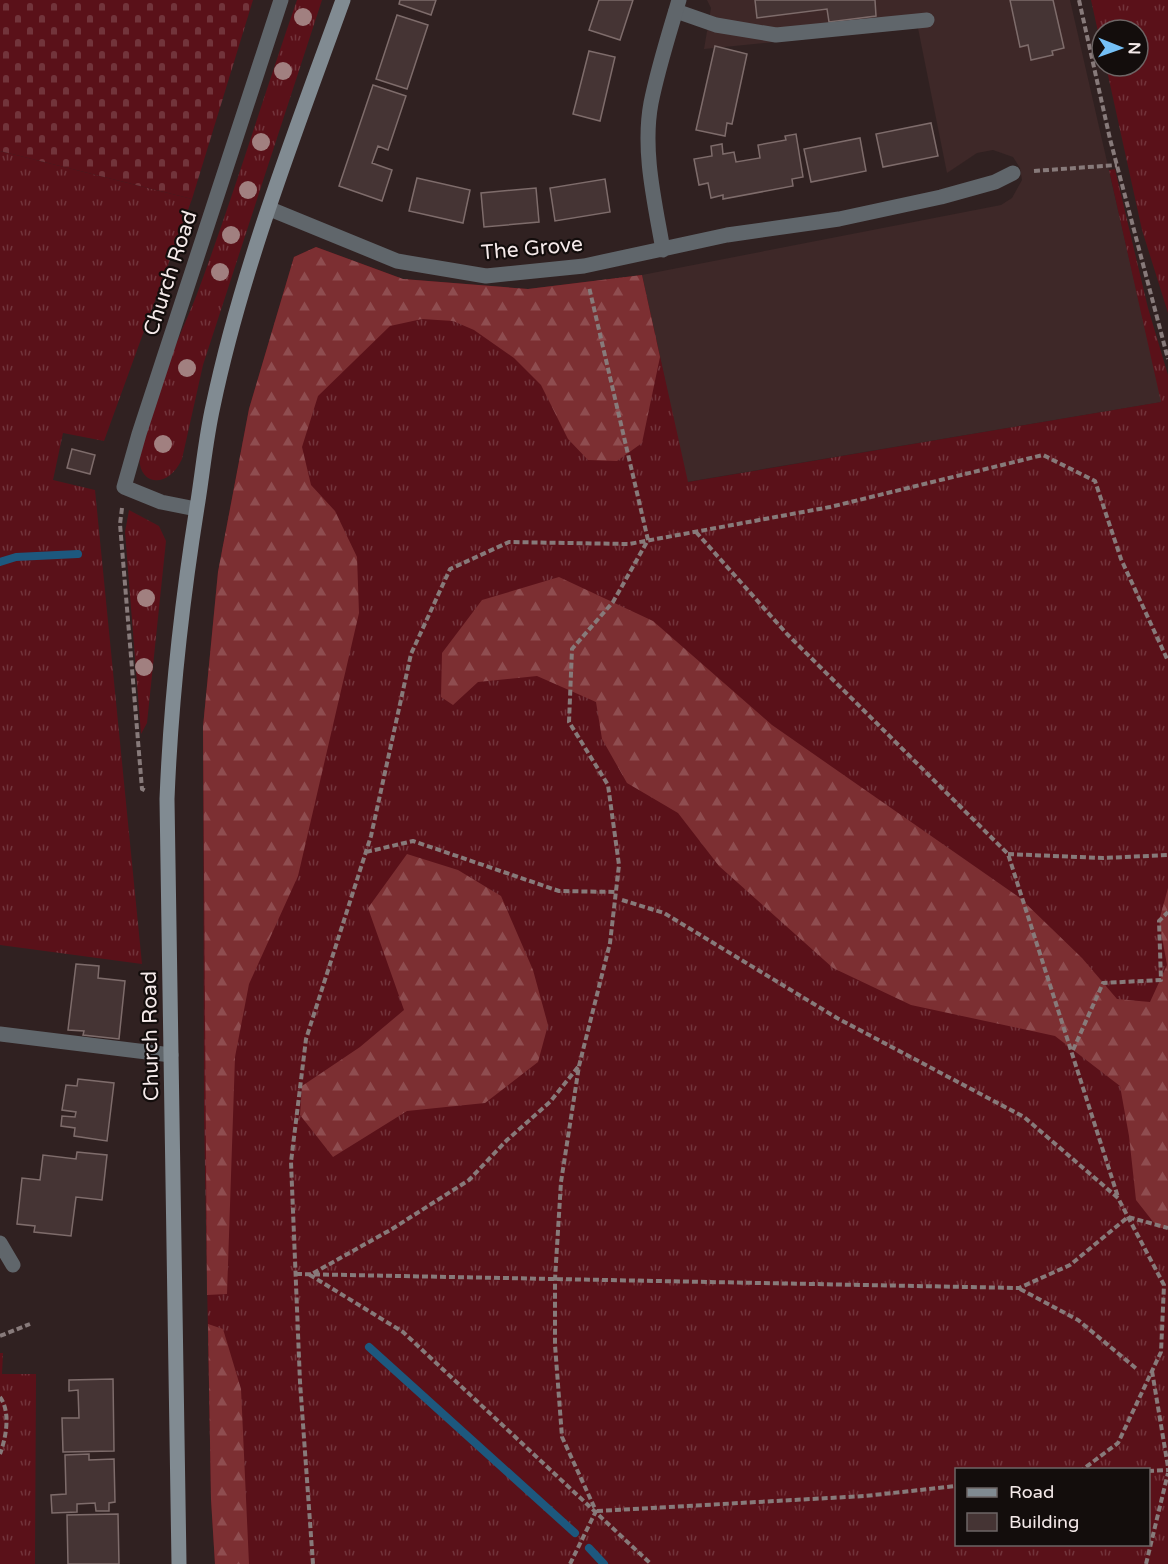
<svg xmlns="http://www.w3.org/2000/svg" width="1168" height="1564" font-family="'Varela Round',sans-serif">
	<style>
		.built { fill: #3e2828 }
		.grass { fill: url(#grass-tufts); fill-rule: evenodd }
		.forest { fill: url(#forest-firs) }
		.cemetery { fill: url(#cemetery-stones) }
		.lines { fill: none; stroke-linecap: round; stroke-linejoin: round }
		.stream { stroke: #1d587e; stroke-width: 8 }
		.building { fill: #453434; stroke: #7e6c6b; stroke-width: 1.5 }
		.path { stroke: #877a7a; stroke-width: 4; stroke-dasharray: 6 3; stroke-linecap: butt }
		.lane { stroke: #60666b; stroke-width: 15 }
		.street { stroke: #60666b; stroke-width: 15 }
		.secondary { stroke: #818b92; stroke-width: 15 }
		.tree { fill: #a18080 }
		.labels { text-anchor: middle; stroke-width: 4.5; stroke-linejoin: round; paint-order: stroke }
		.street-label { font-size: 21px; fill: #f5eaea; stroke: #130d0c }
	</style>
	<defs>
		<pattern id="grass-tufts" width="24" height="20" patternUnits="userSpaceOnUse" patternTransform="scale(1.5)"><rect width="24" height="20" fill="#5a1119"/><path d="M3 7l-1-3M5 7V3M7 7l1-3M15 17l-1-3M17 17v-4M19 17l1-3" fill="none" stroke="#72343b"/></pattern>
		<pattern id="forest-firs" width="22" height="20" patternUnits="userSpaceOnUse" patternTransform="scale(1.5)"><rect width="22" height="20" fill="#7c2f32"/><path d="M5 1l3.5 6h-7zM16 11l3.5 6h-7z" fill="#8f4d50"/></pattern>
		<pattern id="cemetery-stones" width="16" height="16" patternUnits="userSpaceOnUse" patternTransform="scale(1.5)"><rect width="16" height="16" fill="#5a1119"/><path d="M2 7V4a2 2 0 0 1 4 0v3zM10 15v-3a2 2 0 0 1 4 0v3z" fill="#72343b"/></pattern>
	</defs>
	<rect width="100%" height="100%" fill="#302121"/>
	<path class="built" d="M707,0H1070L1162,402L687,482L642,275L1001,205L1012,198L1022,180L1020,168L1013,157L993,150L977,153L947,173L918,28L704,49L711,8Z"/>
	<path class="grass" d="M297,0H322L203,365L182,459C165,495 132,481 141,449C147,428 152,407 159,387C170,355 185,325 197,294C233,197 263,98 297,0Z
		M1091,0H1168V313L1142,230L1106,66H1138V30H1102V50Z
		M0,151L192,199L104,441L63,433L53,480L95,490L142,964L0,945Z
		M1115,169L1148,308L1168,375V1564H215L211,1499L204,1115L203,727L218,572L249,409L294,257L316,247L403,279L528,289L642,275L688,482L1161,402L1109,170ZM956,1470H1148V1544H956Z
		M129,510L159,526L166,541L147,723L141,734L125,532Z
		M0,1353H3L2,1374H36L35,1564H0Z"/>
	<path class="forest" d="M316,247L403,279L528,289L642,275L660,357L642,443L617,461L588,460L568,439L541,385L514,358L474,330L453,321L422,319L390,326L318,396L302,447L311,485L335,511L357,557L359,613L298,876L249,984L235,1057L227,1294L207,1295L203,727L218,572L249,409L294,257Z
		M559,577L653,621L772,725L1020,898L1082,958L1117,999L1150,1002L1167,965L1159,921L1168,888V1228H1158L1136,1200L1129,1136L1120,1086L1055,1036L911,1005L833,968L719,866L678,813L627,783L602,739L596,702L537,676L478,682L453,705L441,697L442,653L482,600Z
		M407,854L458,870L501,896L533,970L548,1025L538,1062L485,1103L407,1111L333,1157L300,1115L302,1086L360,1047L404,1010L368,908Z
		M208,1324L223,1329L241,1389L249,1564H215L211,1499Z"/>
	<path class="cemetery" d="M0,0H253L192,199L0,151Z"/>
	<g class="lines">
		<path class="stream" d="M0,562L16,557L78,554
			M369,1347L575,1533
			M589,1548L604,1564"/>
	</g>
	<path class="building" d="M400,0H436L431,15L399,4Z
		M599,0H633L620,40L589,30Z
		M755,0H875L876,16L829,22L827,9L757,18Z
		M1010,0H1053L1064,48L1052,51L1053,55L1031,60L1028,45L1020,47Z
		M397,15L428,25L407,89L376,79Z
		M715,46L747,54L732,124L727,123L725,136L696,130Z
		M589,51L615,57L600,121L573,114Z
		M373,85L406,96L388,150L378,146L372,163L392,170L382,201L339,186Z
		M931,123L938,156L883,167L876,134Z
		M796,134L803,177L792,179L793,186L723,199V195L711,198L708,183L699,185L694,159L712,156L711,146L722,144L723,154L734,152L736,162L760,158L758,145L786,140L785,136Z
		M860,138L866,171L811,182L804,149Z
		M417,178L470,190L463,223L409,211Z
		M605,179L610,212L555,221L550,188Z
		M536,188L539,222L484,227L481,193Z
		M72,449L95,455L90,474L67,468Z
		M76,964L99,966L98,978L125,981L119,1039L83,1035L84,1031L68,1030Z
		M78,1079L114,1083L107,1141L74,1136L75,1128L61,1126L62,1116L75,1117L76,1112L62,1110L66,1085L77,1086Z
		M77,1152L107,1155L102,1200L76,1197L71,1236L34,1232L35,1226L17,1224L22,1178L40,1180L43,1155L76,1159Z
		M113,1379L114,1451L63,1452L62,1418H79L78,1390L69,1391V1380Z
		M89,1454V1460L114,1459L115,1502L109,1503V1511H96L95,1503L77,1504V1512L52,1513L51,1495L66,1494L65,1455Z
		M118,1514L119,1564H68L67,1515Z"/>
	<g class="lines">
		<path class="path" d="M1079,0L1110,139L1168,359
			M1034,171L1117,165
			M122,508L120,524L142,789L146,791
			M696,532L787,634L1008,854L1118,1197
			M366,852L413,841L559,891L616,892
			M1008,854L1103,858L1168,855
			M622,900L664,913L837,1018L1024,1117L1118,1198L1164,1285L1161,1352L1118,1443L1082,1470
			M1073,1050L1103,983L1161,980L1159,921L1168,912
			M578,1067L550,1102L507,1140L469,1180L392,1229L310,1275L403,1332L651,1564
			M296,1274L1019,1288L1070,1265L1128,1217L1168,1228
			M1020,1289L1078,1320L1138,1370
			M0,1336L30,1324
			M1152,1371L1168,1467
			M0,1397C11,1412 6,1438 0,1454
			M1148,1471L1168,1470
			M597,1511L865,1496L956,1486
			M313,1564L300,1382L291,1162L306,1039L371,836L411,654L450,569L509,542L629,544L830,507L1043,455L1095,481L1121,559L1168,661
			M570,1564L596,1511L562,1437L555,1345V1279L561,1182L579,1066L610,943L619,865L608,785L569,722L572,649L613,602L648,540L589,287
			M1146,1564L1168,1473"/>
		<path class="lane" d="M676,11L716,25L776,35L927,20
			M0,1243L13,1265"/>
		<path class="street" d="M270,209L397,261L486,276L584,266L727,235L839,219L941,197L995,182L1013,173
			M663,250C655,203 642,151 651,103C658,68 669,34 679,0
			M196,509L161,502L124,487L139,434L281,0
			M0,1034L171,1055"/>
		<path class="secondary" d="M179,1564L167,799C171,698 182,600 198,501C203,469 206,437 213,406C242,268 295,133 343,0"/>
	</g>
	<g class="tree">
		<circle cx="303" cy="17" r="9"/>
		<circle cx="283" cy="71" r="9"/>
		<circle cx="261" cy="142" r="9"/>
		<circle cx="248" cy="190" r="9"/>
		<circle cx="231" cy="235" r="9"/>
		<circle cx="220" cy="272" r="9"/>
		<circle cx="187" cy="368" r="9"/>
		<circle cx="163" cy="444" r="9"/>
		<circle cx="146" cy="598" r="9"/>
		<circle cx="144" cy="667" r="9"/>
	</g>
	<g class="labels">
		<g class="street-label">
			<text transform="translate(532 248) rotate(-5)" y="7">The Grove</text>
			<text transform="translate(170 273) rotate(-72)" y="7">Church Road</text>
			<text transform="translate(150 1036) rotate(-91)" y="7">Church Road</text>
		</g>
	</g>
	<rect x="955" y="1468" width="195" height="78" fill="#130d0c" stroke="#6d6565" stroke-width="1.5"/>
	<rect x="967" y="1488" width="30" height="9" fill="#818b92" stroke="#6d6565" stroke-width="1.5"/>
	<text x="1009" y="1498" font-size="18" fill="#f5eaea">Road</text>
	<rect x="967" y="1513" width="30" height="18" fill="#453434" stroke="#6d6565" stroke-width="1.5"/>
	<text x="1009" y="1528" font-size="18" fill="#f5eaea">Building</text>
	<g transform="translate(1120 48) rotate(91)"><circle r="28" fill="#130d0c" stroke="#6d6565" stroke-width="1.5"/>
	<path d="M0-4.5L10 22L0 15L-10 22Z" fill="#75c0f6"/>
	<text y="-9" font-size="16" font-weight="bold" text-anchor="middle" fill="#f5eaea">N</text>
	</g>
</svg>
